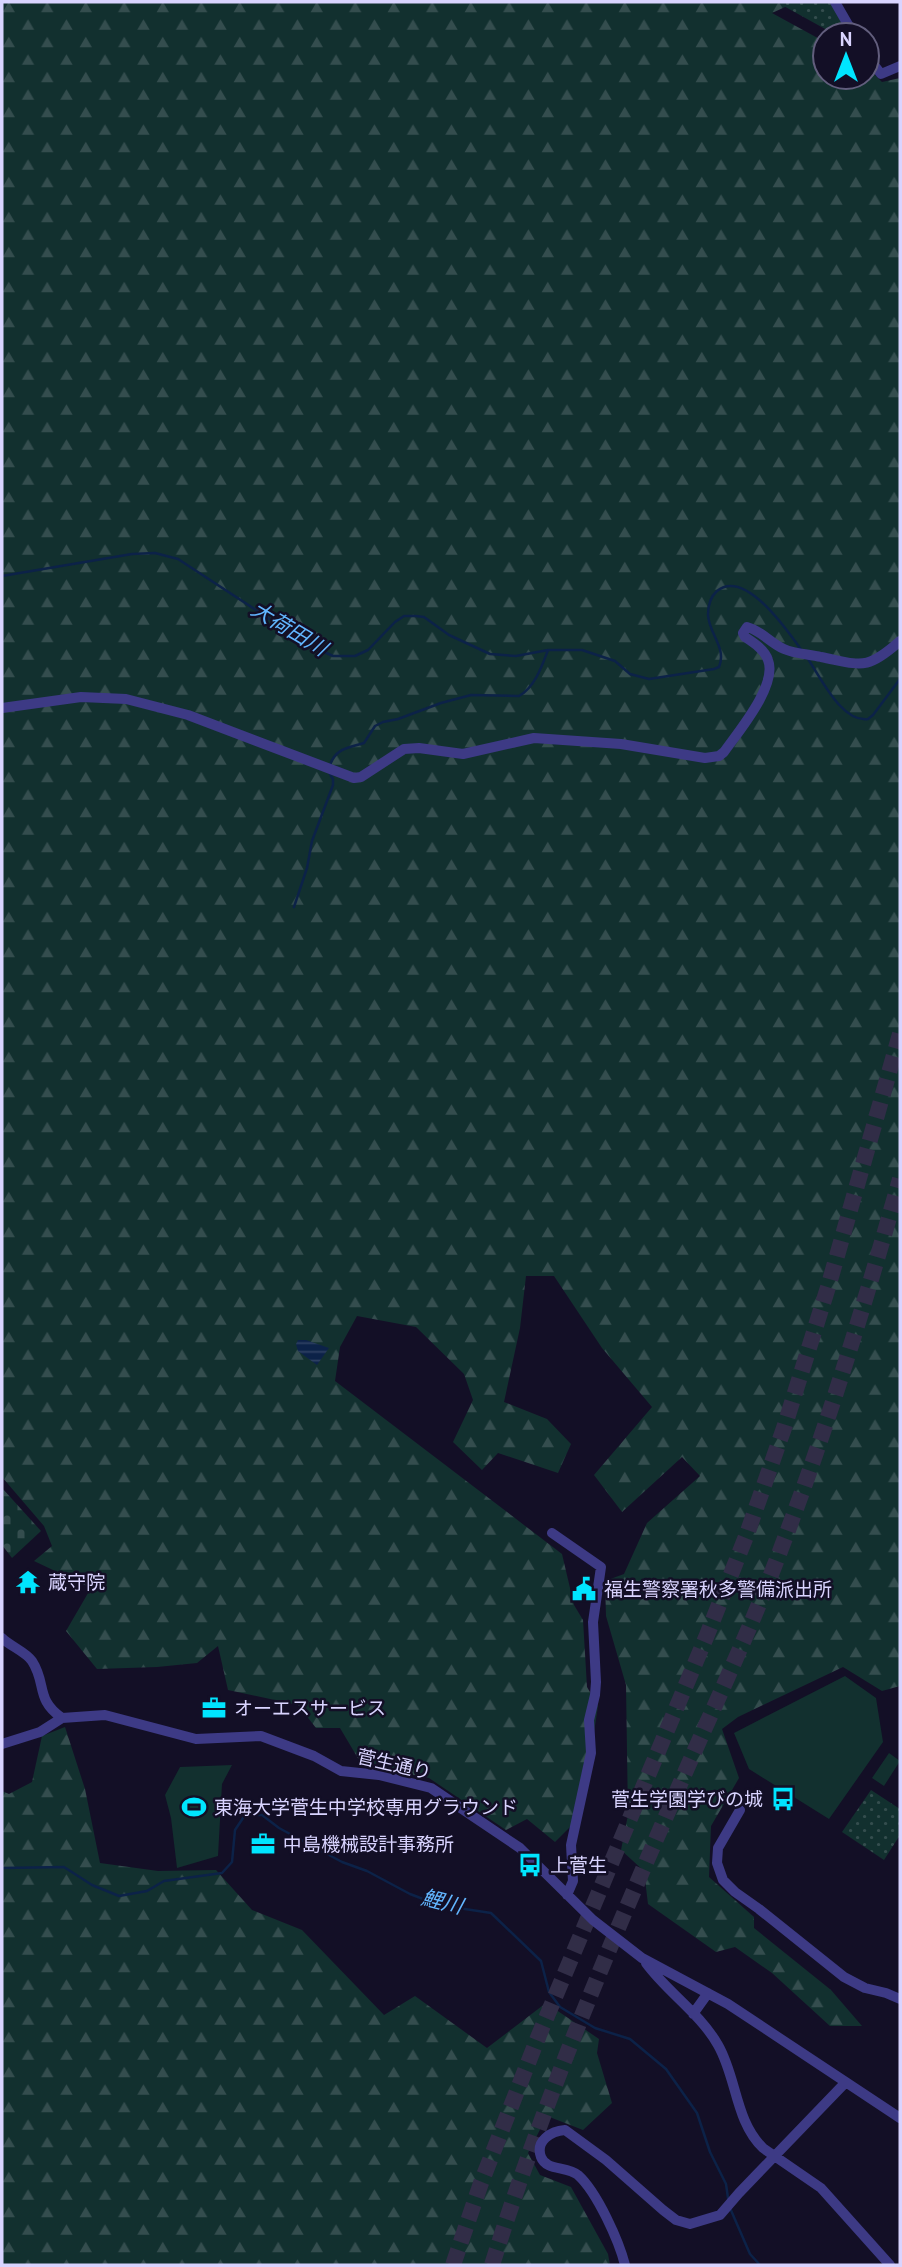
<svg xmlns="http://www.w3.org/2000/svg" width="902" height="2267" font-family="'PT Sans','Noto Sans JP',sans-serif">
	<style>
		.grass { fill: #12302f }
		.forest { fill: url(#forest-firs) }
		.cemetery { fill: url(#cemetery-stones) }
		.park { fill: url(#park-dots) }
		.water { fill: url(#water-rules) }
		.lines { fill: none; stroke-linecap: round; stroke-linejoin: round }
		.stream { stroke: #0c2248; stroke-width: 2.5 }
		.highway-tunnel { stroke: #312d47; stroke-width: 16; stroke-dasharray: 16 8; stroke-linecap: butt }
		.minor { stroke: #3d3a85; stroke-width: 10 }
		.labels { text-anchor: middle; stroke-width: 5; stroke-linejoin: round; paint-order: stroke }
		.poi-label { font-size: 19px; fill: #d9d4ff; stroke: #130f26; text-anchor: start }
		.street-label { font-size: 19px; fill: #d9d4ff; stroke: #130f26 }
		.water-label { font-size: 21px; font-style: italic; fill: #62b6ff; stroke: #130f26 }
	</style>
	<defs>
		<pattern id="forest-firs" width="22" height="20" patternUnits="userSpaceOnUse" patternTransform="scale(1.75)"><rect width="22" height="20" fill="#12302f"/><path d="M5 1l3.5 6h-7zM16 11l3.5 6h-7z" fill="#344d4e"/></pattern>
		<pattern id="cemetery-stones" width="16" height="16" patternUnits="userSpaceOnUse" patternTransform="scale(1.75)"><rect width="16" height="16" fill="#12302f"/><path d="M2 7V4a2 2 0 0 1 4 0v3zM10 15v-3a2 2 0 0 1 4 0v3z" fill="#344d4e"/></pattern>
		<pattern id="park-dots" width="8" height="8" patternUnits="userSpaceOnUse" patternTransform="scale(1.75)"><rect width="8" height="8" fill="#12302f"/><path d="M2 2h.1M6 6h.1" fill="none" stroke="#344d4e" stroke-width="1.8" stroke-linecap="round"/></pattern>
		<pattern id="water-rules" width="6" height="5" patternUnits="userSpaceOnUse" patternTransform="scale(1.75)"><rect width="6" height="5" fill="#0c2248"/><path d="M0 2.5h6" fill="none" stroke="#2f4163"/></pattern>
	</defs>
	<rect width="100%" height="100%" fill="#130f26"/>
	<path class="grass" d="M845,1676L876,1698L883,1742L829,1819L749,1769L734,1733Z
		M889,1753L900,1761L884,1786L872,1778Z
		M232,1765L222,1784L218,1856L177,1868L171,1818L165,1795L180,1767Z"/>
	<path class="forest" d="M2,2H796L772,13L825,42V77H867V67L882,82L900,78V1686L882,1691L843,1667L738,1717L722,1729L739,1778L711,1826L709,1877L754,1917V1928L831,1990L862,2026H830L772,1973L735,1947L716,1952L648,1904L644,1871L621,1850L628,1815L626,1685L606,1616L605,1581L624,1574L647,1523L700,1476L682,1457L622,1512L594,1475L652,1407L602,1348L554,1276H526L520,1328L504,1402L547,1419L571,1444L558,1473L498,1453L482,1470L453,1442L473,1400L464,1374L416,1327L357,1316L340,1347L335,1381L562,1554L574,1605L583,1620L587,1687L598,1706L581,1816L555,1842L527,1819L506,1830L429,1778L362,1765L340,1728H316L298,1705L228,1690L218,1646L197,1663L157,1667L97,1669L66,1631L91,1588L34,1561L52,1546L44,1526L2,1477Z
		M65,1727L85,1789L100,1863L158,1871L216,1870L252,1910L302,1930L384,2015L415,1996L487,2048L546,2003L599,2039L597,2053L612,2103L583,2130L547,2116L528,2153L540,2175L571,2187L608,2254L610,2265H2V1791L9,1794L32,1782L42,1736Z"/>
	<path class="cemetery" d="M2,1488L41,1531L12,1558L2,1545Z"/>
	<path class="park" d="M782,2H832L847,32L844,35H836L780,4Z
		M871,1790L900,1809V1835L884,1860L842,1832Z"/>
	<path class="water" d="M298,1340H306L329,1348L317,1365L298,1351L296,1344Z"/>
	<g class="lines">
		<path class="stream" d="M2,576L132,554L155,553L178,559L311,646L333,656H355L368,650L395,622L404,616H416L424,617L449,635L490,654L516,656L548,650H582L615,661L630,674L649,679L714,669L719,667C727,648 709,634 708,615C708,606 710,597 717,591C745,568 788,631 802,651
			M808,659C821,678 842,723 868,719L873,715L900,679
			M330,765C336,748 348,748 364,743L375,726L383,722L398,719L441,703L471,695L519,696C535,687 542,666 548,650
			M294,907L307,868L312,841L333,785V779L330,774
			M2,1868L64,1867L92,1885L119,1896L147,1891L164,1881L222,1873L232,1862L235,1830L245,1815H262L279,1828L342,1862L367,1871L410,1894L439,1905L491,1913L541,1961L549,1992L560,2007L595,2028L630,2039L666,2069L697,2113L710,2152L726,2184L728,2198
			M730,2208L750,2254L760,2265"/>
		<path class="highway-tunnel" d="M453,2265L481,2183L539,2035L707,1635L747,1534L784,1428L829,1284L900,1034
			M492,2265C542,2106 607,1951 674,1798C710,1714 750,1632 782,1546C828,1426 865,1303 900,1179"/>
		<path class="minor" d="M835,2L854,35
			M867,56L881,74L900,66
			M2,708L81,697L126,699L188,715L354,778L361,777L404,749L419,748L463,754L534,738L621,744L705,758L719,756L724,752C738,732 778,685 768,660C765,650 754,643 745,637L743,633L747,627C762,631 770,643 784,649C795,654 809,654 821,657C862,665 866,671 900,641
			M552,1533L601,1567L593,1622L596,1682L595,1695L589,1720L591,1753L571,1845L573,1881L567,1895
			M2,1638C10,1646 26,1652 32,1661C47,1684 35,1699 62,1718
			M2,1744L40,1732L62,1718L105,1715L196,1739L261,1736L314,1756L341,1771L379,1775L431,1788L520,1848L593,1920L642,1958L728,2004L900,2118
			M740,1810L718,1848L717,1863L723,1880L735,1892L759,1909L844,1977L865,1988L886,1993L900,1999
			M646,1963C667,1992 700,2013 718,2045C737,2078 735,2121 763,2148L821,2188L890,2265
			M693,2014L708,1993
			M625,2265C619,2241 597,2192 578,2175C567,2166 546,2171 541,2157C535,2141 551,2131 565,2130L606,2160L663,2210L676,2220L690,2224L720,2215L739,2193L845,2083"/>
	</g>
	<defs>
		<g id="temple-bare" transform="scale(1.89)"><path d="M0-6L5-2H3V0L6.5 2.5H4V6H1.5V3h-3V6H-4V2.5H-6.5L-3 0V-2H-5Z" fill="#00e5ff" stroke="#130f26" stroke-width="2.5" paint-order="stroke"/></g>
		<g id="civic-bare" transform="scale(1.89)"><path d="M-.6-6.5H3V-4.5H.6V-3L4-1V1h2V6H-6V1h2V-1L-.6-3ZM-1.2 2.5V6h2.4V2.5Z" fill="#00e5ff" stroke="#130f26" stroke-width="2.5" paint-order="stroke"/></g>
		<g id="office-bare" transform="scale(1.89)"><path d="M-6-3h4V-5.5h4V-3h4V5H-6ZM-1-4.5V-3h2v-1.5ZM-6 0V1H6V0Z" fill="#00e5ff" stroke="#130f26" stroke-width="2.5" paint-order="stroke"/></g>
		<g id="bus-bare" transform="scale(1.89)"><path d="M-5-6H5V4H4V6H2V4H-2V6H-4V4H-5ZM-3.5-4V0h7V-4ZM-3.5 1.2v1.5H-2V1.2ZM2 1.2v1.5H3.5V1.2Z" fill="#00e5ff" stroke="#130f26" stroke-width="2.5" paint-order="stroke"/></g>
		<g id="stadium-bare" transform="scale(1.89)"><path d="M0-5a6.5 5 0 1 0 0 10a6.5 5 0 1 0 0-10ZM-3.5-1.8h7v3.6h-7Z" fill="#00e5ff" stroke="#130f26" stroke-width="2.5" paint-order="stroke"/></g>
	</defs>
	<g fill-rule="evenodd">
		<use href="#temple-bare" x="28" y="1582"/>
		<use href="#civic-bare" x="584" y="1589"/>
		<use href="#office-bare" x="214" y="1708"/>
		<use href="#bus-bare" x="783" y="1799"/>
		<use href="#stadium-bare" x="194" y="1807"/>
		<use href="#office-bare" x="263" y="1844"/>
		<use href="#bus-bare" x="530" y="1865"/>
	</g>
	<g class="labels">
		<g class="poi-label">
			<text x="48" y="1589">蔵守院</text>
			<text x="604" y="1596">福生警察署秋多警備派出所</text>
			<text x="234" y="1715">オーエスサービス</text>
			<text x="763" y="1806" text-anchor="end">菅生学園学びの城</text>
			<text x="214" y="1814">東海大学菅生中学校専用グラウンド</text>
			<text x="283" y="1851">中島機械設計事務所</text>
			<text x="550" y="1872">上菅生</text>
		</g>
		<g class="street-label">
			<text transform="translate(394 1764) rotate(13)" y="7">菅生通り</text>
		</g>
		<g class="water-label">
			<text transform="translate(289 629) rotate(31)" y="7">大荷田川</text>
			<text transform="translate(442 1902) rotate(14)" y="7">鯉川</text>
		</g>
	</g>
	<rect width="902" height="2267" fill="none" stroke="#d9d4ff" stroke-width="7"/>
	<g transform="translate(846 56)"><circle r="33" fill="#130f26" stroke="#625e7d" stroke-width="2"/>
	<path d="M0-5L12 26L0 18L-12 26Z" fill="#00e5ff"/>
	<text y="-10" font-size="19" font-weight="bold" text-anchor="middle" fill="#d9d4ff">N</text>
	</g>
</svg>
